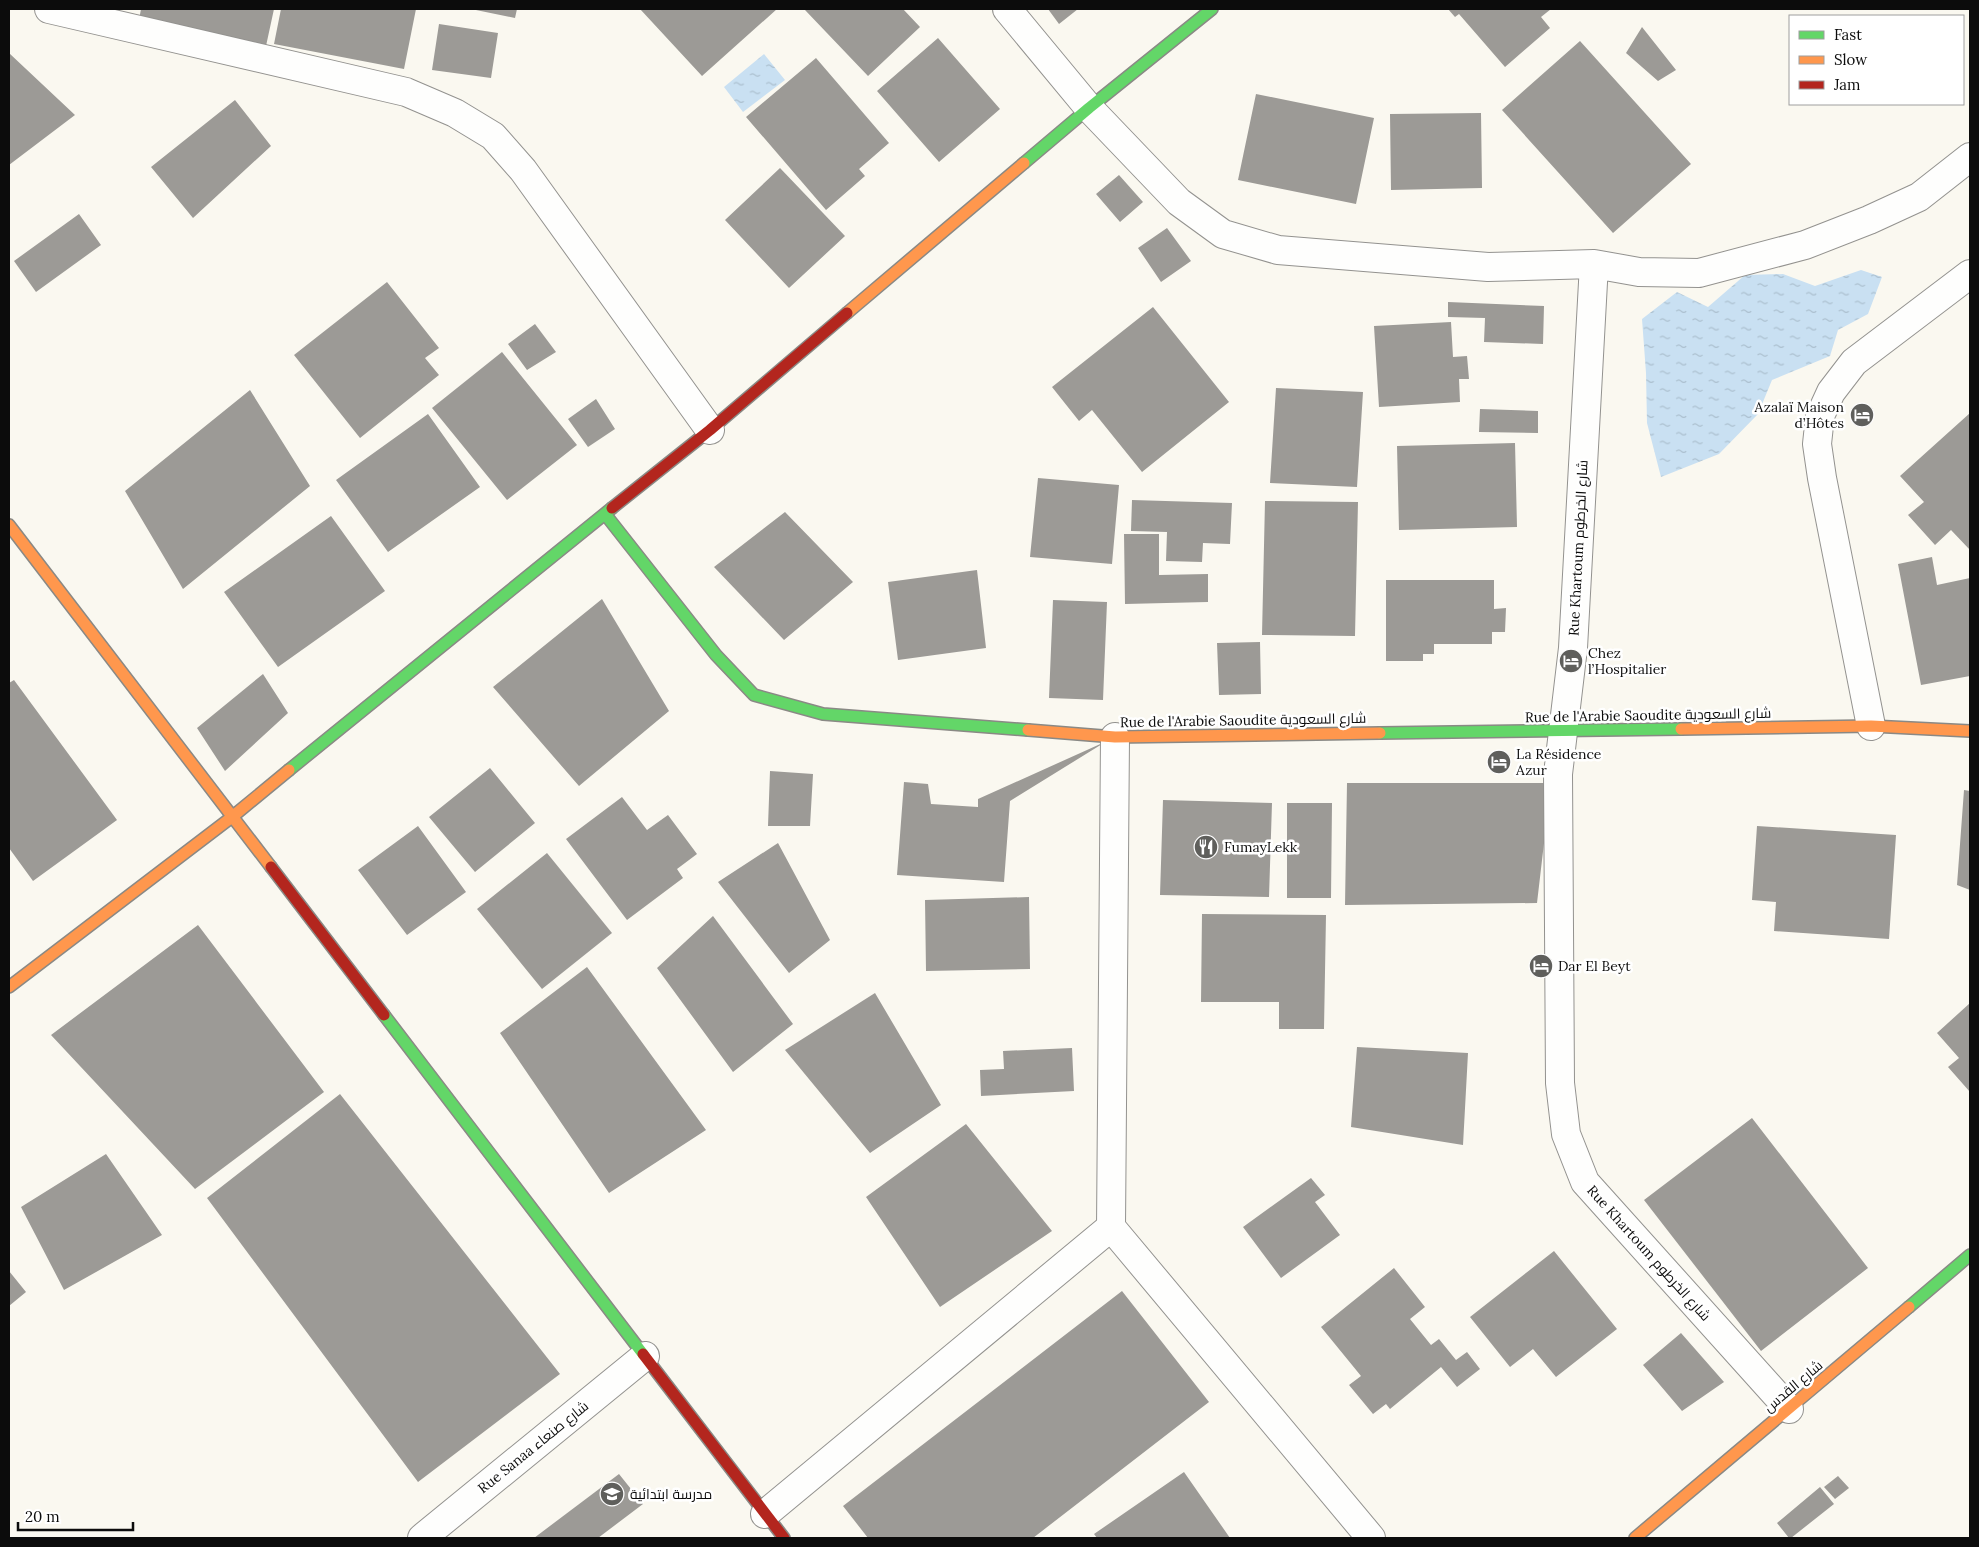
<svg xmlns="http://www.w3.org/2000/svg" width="1979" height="1547" font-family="Lora,Cairo,serif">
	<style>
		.water { fill: url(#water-ripples) }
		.building { fill: #9c9a96 }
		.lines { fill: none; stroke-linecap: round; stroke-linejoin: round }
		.street-casing { stroke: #93928f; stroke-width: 30 }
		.fast-casing { stroke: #8a8985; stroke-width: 14 }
		.slow-casing { stroke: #8a8985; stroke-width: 14 }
		.jam-casing { stroke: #8a8985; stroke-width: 14 }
		.street { stroke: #fefefd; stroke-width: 28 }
		.fast { stroke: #63d668; stroke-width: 11 }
		.slow { stroke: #ff974d; stroke-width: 11 }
		.jam { stroke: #b3261e; stroke-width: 11 }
		.labels { text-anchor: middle; stroke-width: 5; stroke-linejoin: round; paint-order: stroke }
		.poi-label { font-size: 14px; fill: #0c0c0c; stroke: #fff; text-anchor: start }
		.street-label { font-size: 14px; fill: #0c0c0c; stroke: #fff }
	</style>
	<defs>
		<pattern id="water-ripples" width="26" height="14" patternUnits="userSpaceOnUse" patternTransform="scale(1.25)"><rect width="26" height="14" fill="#c9e0f2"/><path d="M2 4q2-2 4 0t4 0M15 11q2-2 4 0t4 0" fill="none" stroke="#abbfce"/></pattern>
	</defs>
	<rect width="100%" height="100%" fill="#faf8f0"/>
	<path class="water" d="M764,54L785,80L743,112L724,87Z
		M1861,270L1882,277L1868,314L1838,330L1830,356L1772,380L1758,414L1719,454L1661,477L1647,423L1646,373L1642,319L1677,292L1708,307L1745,275L1783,274L1815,286Z"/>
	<path class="building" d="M141,9H274L266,46L139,20Z
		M281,9H416L404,69L274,44Z
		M471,9H517L515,18Z
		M640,9H777L702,76Z
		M807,9H903L920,27L868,76L805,10Z
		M1048,9H1078L1059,24Z
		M1448,9H1551L1541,17L1550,28L1505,67L1459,14L1455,17Z
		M439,24L498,33L491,78L432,70Z
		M1642,27L1676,70L1658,81L1626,53Z
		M938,38L1000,109L939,162L877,91Z
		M1580,41L1691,164L1613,233L1502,110Z
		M9,53L75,115L9,165Z
		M816,58L889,143L859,169L865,176L826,210L746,117Z
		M1256,94L1374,118L1356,204L1238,180Z
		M235,100L271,146L193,218L151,167Z
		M1481,113L1482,188L1391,190L1390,114Z
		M780,168L845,236L789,288L725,220Z
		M1119,175L1143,202L1120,222L1096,194Z
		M79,214L101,245L36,292L14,261Z
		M1167,228L1191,261L1161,282L1138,248Z
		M387,282L439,348L425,358L439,375L360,438L294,355Z
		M1448,302L1544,306L1543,344L1484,342L1485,318L1448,317Z
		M1153,307L1229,402L1142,472L1092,410L1079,421L1052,387Z
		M1451,322L1453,357L1467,356L1469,379H1459L1460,402L1379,407L1374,326Z
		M535,324L556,352L527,370L508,344Z
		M502,352L577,445L507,500L432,408Z
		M1276,388L1363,392L1357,487L1270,483Z
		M250,390L310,486L183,589L125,491Z
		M596,399L615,429L588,447L568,419Z
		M1480,409L1538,411V433L1479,432Z
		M1970,413V550L1951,530L1935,545L1908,515L1924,502L1900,476Z
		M428,414L480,487L388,552L336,480Z
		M1515,443L1517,527L1399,530L1397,446Z
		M1038,478L1119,485L1112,564L1030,557Z
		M1132,500L1232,503L1230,544L1203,543L1202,562L1166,561L1167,532L1131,531Z
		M1265,501L1358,502L1355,636L1262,635Z
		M785,512L853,582L784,640L714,567Z
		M331,516L385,591L278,667L224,592Z
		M1124,534H1159V575L1208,574V602L1125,604Z
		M1932,557L1937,585L1970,578V676L1921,685L1898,564Z
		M977,570L986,648L898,660L888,582Z
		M1386,580H1494V609L1506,608L1505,632H1492V644H1434V654H1423V661H1386Z
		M602,599L669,711L579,786L493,687Z
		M1053,600L1107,602L1103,700L1049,698Z
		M1260,642L1261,694L1219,695L1217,643Z
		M263,674L288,713L225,771L197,728Z
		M14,680L117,820L33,881L9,848V683Z
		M1107,741L1010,801L1004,882L897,875L904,782L928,784L931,804L978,807V799Z
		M490,768L535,823L475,872L429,817Z
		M770,771L813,774L810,826H768Z
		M1347,783H1551L1537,903L1345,905Z
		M1964,790L1970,791V890L1957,885Z
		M622,797L647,830L668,815L697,854L677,869L683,878L627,920L566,839Z
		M1163,800L1272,803L1269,897L1160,895Z
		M1287,803H1332L1331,898H1287Z
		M418,826L466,892L407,935L358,870Z
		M1757,826L1896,835L1889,939L1774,931L1776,902L1752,900Z
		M778,843L830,940L789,973L718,882Z
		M547,853L612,933L542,989L477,909Z
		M1029,897L1030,969L926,971L925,900Z
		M1202,914L1326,915L1324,1029H1279V1002H1201Z
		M713,916L793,1024L733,1072L657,968Z
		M198,925L324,1092L195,1189L51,1035Z
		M587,967L706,1130L609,1193L500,1033Z
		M875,993L941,1105L870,1153L785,1050Z
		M1970,1003V1092L1948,1067L1959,1058L1937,1033Z
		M1357,1047L1468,1053L1463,1145L1351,1127Z
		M1072,1048L1074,1091L981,1096L980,1070L1004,1069L1003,1051Z
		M340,1094L560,1374L418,1482L207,1198Z
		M1752,1118L1868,1268L1761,1351L1644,1200Z
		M966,1124L1052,1231L940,1307L866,1197Z
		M106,1154L162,1235L64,1290L21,1207Z
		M1311,1178L1325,1195L1315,1202L1340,1235L1281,1278L1243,1227Z
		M1554,1251L1617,1329L1556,1377L1533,1349L1510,1367L1470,1317Z
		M1394,1268L1425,1307L1410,1319L1431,1345L1439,1339L1456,1360L1467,1352L1480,1369L1457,1387L1441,1367L1390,1409L1386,1404L1373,1414L1349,1385L1361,1376L1321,1327Z
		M9,1271L26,1292L9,1306Z
		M1122,1291L1209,1402L1033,1538H868L843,1506Z
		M1681,1333L1724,1382L1682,1411L1643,1365Z
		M1184,1472L1230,1538H1097L1094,1534Z
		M619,1474L643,1504L598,1538H534Z
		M1838,1476L1849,1488L1835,1499L1824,1487Z
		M1820,1487L1834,1504L1791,1538H1789L1777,1523Z"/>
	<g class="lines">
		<g class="street-casing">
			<path id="street" d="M49,9L406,92L455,113L493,136L523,170L710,430
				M1007,9L1089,108L1179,202L1223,234L1278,250L1488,267L1594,264L1639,272L1699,273L1805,245L1869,220L1919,197L1970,157
				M1594,264L1573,648L1558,774L1560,1083L1566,1134L1585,1182L1789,1409
				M1871,726L1822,478L1817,444L1820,416L1831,392L1854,362L1970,274
				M1115,737L1111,1227L1371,1538
				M765,1514L1111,1227
				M422,1538L645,1356"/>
		</g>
		<g class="fast-casing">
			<path id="fast" d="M1024,163L1089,108L1212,9
				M605,514L716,655L754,695L823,714L1028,730
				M1380,733L1681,729
				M289,770L612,508
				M384,1015L643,1354
				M1909,1307L1970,1255"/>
		</g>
		<g class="slow-casing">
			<path id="slow" d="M847,313L1024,163
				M9,525L271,867
				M1681,729L1871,726L1970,731
				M1028,730L1115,737L1380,733
				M9,987L232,817L289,770
				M1635,1538L1909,1307"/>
		</g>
		<g class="jam-casing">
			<path id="jam" d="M612,508L710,430L847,313
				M271,867L384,1015
				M643,1354L784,1538"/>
		</g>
		<use href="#street" class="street"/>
		<use href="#fast" class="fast"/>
		<use href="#slow" class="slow"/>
		<use href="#jam" class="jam"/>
	</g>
	<defs>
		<g id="hotel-disc" transform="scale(1.25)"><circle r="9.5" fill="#5f5f5c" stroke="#fff"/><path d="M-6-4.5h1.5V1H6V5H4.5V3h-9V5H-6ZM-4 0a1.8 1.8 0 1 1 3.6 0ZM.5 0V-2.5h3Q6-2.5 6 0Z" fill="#fff"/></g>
		<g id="restaurant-disc" transform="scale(1.25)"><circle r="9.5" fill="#5f5f5c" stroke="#fff"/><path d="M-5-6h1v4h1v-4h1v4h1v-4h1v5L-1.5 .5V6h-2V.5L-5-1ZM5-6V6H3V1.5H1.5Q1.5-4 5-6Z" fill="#fff"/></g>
		<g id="school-disc" transform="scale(1.25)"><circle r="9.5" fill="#5f5f5c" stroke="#fff"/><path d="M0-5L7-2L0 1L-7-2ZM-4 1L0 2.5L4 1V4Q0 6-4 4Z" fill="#fff"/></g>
	</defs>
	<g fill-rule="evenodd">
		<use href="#hotel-disc" x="1862" y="415"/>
		<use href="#hotel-disc" x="1571" y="661"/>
		<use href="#hotel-disc" x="1499" y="762"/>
		<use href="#restaurant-disc" x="1206" y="847"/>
		<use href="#hotel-disc" x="1541" y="966"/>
		<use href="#school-disc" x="612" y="1494"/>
	</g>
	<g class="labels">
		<g class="poi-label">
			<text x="1844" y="412" text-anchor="end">Azalaï Maison<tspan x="1844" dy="16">d’Hôtes</tspan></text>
			<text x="1588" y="658">Chez<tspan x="1588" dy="16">l’Hospitalier</tspan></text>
			<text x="1516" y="759">La Résidence<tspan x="1516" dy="16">Azur</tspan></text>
			<text x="1224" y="852">FumayLekk</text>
			<text x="1558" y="971">Dar El Beyt</text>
			<text x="630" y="1499">مدرسة ابتدائية</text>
		</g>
		<g class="street-label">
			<text transform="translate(1578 548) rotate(-87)" y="5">Rue Khartoum شارع الخرطوم</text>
			<text transform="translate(1648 715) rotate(-1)" y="5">Rue de l'Arabie Saoudite شارع السعودية</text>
			<text transform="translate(1243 720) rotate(-1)" y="5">Rue de l'Arabie Saoudite شارع السعودية</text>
			<text transform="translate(1649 1253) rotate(48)" y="5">Rue Khartoum شارع الخرطوم</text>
			<text transform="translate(1793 1386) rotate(-40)" y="5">شارع القدس</text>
			<text transform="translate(533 1447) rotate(-39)" y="5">Rue Sanaa شارع صنعاء</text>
		</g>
	</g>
	<rect width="1979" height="1547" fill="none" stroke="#0c0c0c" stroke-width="20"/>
	<rect x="1789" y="15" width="175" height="90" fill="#ffffff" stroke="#9e9e9e"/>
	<rect x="1799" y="31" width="25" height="8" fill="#63d668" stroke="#9e9e9e"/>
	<text x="1834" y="40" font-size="15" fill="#0c0c0c">Fast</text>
	<rect x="1799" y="56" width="25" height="8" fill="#ff974d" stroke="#9e9e9e"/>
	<text x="1834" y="65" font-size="15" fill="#0c0c0c">Slow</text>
	<rect x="1799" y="81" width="25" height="8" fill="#b3261e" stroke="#9e9e9e"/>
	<text x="1834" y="90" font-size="15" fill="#0c0c0c">Jam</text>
	<path d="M18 1522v8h115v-8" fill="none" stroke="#0c0c0c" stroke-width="2.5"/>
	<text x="25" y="1522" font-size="15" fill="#0c0c0c" stroke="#ffffff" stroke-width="4" paint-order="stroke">20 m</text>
</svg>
